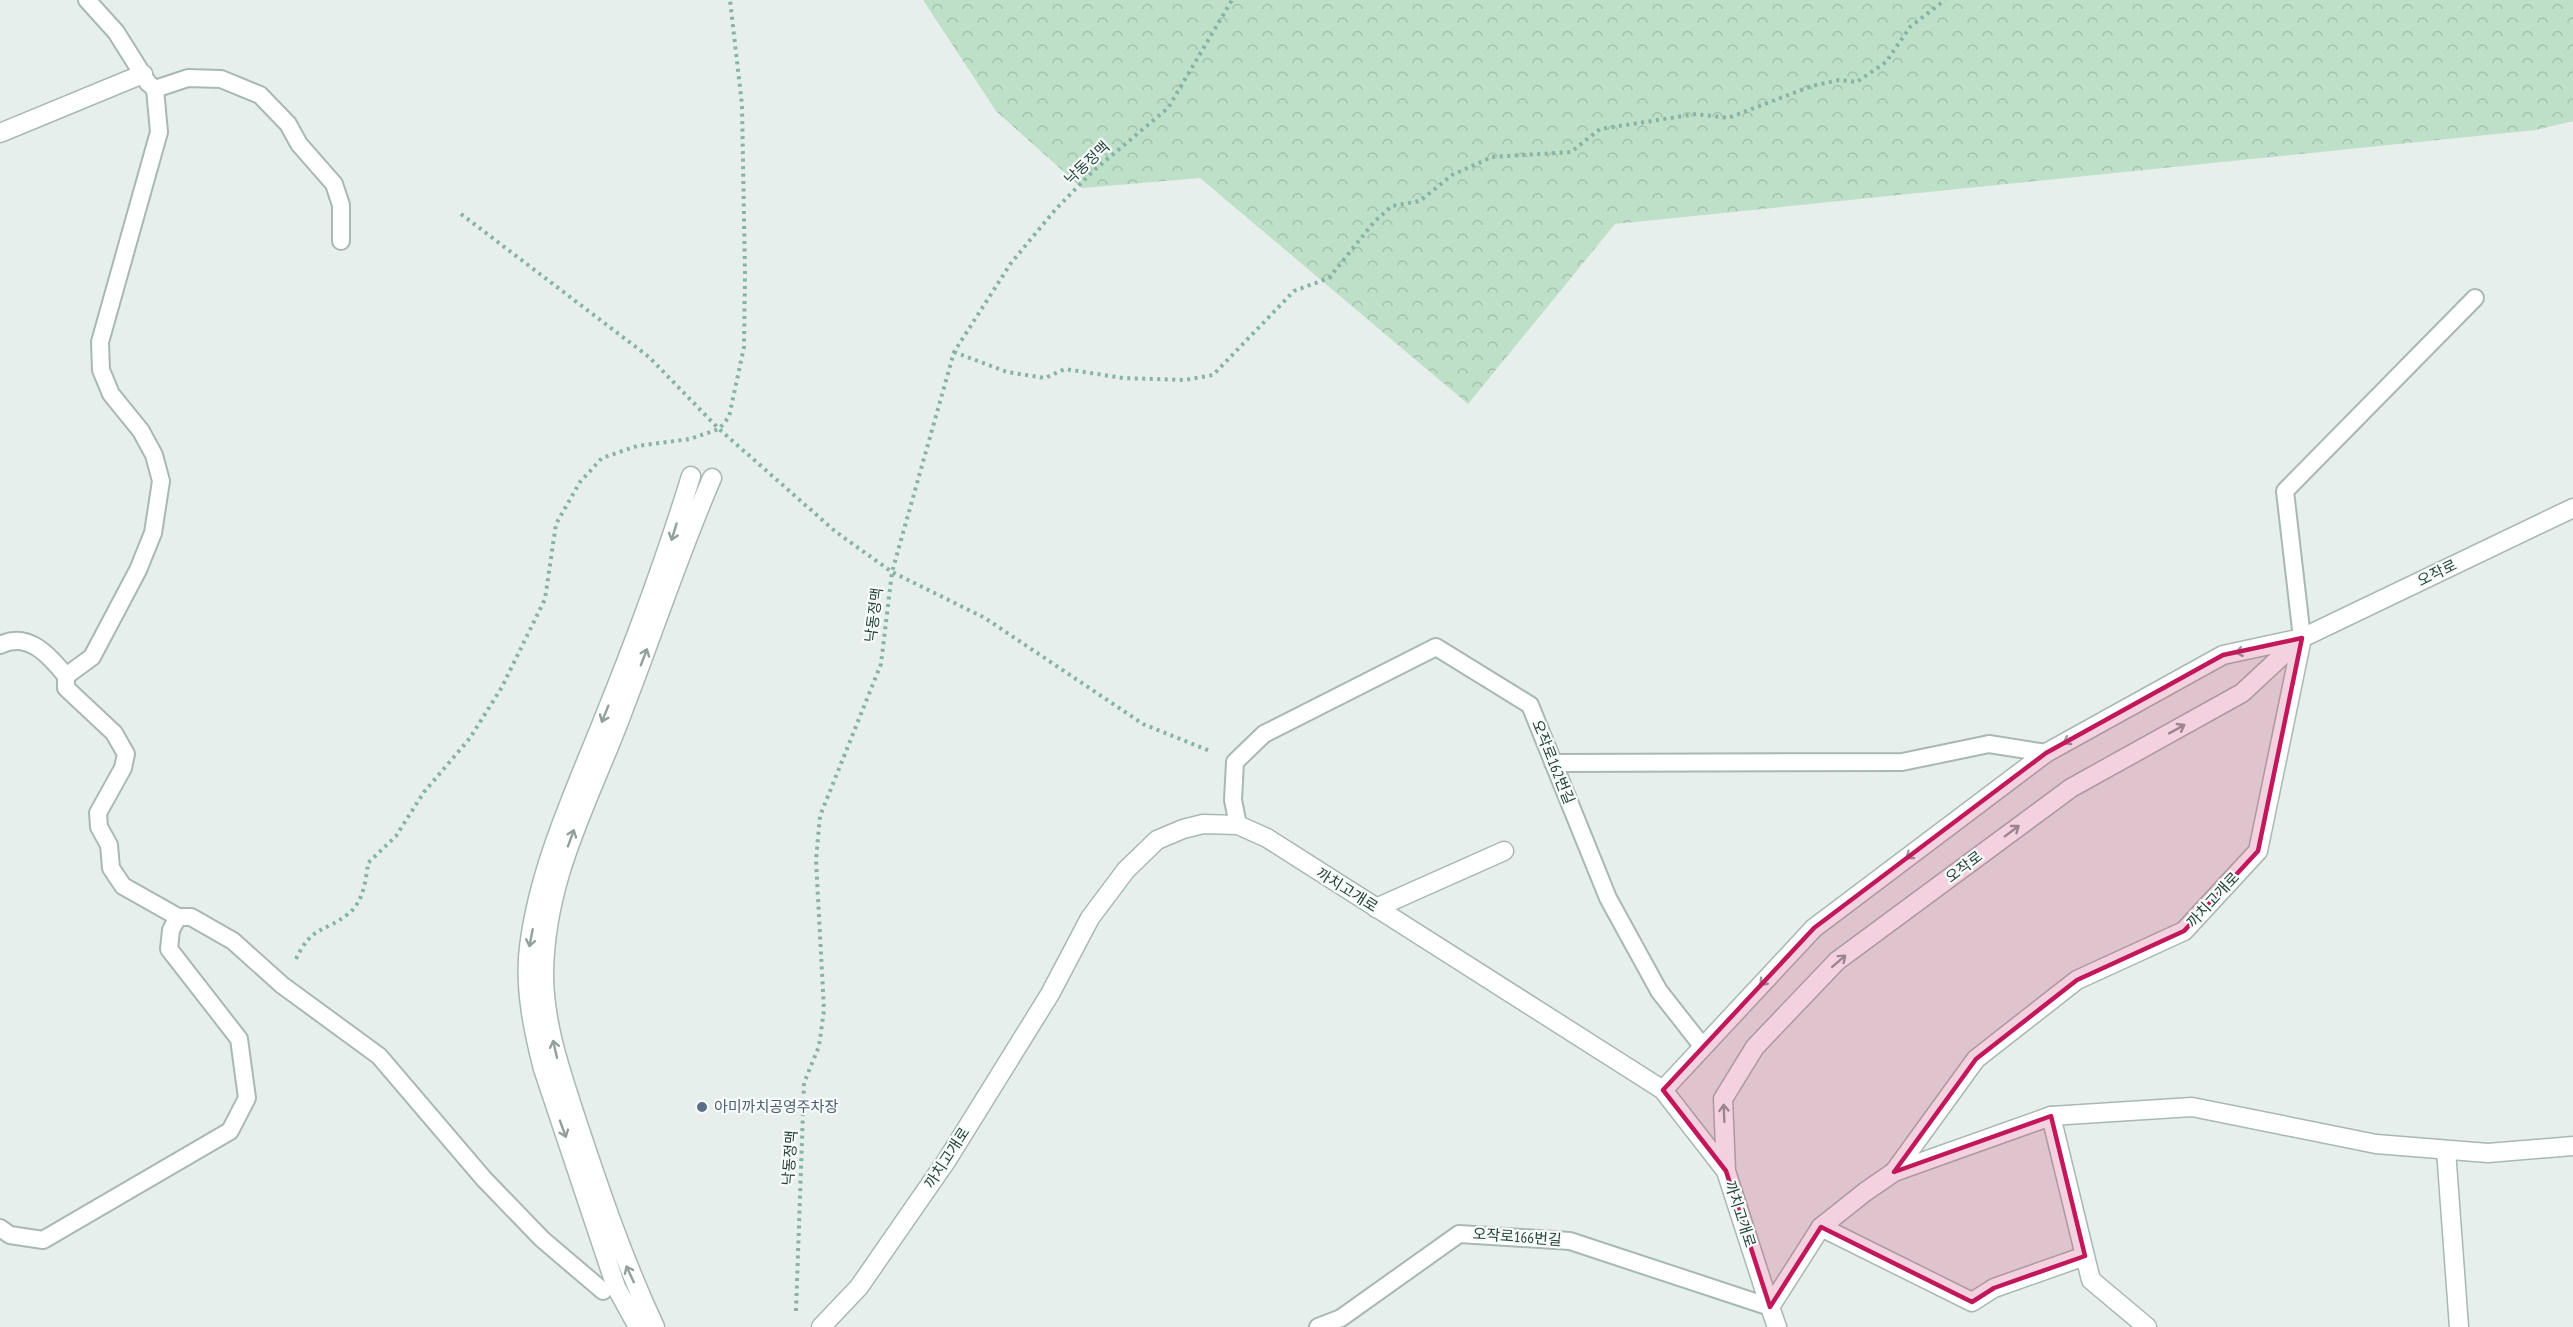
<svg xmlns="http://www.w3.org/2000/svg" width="2573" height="1327" font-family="'PT Sans Narrow','Noto Sans KR',sans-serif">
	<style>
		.forest { fill: url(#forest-crowns) }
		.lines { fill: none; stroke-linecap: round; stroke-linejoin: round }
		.service-casing { stroke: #a8b8b2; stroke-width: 20 }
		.minor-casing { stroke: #a8b8b2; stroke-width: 21 }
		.tertiary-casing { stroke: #a8b8b2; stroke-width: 21 }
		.path { stroke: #86b3a5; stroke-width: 4; stroke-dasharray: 3 4.5; stroke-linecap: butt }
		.service { stroke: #fff; stroke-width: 16 }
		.minor { stroke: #fff; stroke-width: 18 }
		.tertiary { stroke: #fff; stroke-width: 18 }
		.oneway { stroke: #92a09c }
		.marked { fill: #c2185b; fill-opacity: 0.2; stroke: #c2185b; stroke-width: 4.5; stroke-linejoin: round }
		.service-dot { fill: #5c6f8a; stroke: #f7fbf9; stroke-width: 2 }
		.labels { text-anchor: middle; stroke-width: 4.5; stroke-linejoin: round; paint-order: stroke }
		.street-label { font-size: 15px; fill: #24423a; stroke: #f7fbf9 }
		.service-label { font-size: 15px; fill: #4e5e75; stroke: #f7fbf9; text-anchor: start }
	</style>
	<defs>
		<pattern id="forest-crowns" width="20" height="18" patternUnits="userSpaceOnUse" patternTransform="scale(1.5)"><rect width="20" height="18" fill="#bfe0c8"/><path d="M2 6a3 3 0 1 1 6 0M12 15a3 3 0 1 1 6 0" fill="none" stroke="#a4c1ad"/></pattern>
	</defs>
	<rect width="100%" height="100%" fill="#e6efeb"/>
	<path class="forest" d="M923,0H2573V121L2536,130L1615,224L1468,404L1200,178L1082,188L996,111Z"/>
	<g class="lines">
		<g class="service-casing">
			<path id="service" d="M87,0L116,32L148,83L155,89L159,132L100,342L101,370L111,394L141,431L154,455L161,481L153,533L138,570L92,657L66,676V688L114,733L126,754L123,768L98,813L99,827L109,845L111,868L123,886L178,917
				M155,89L188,78L221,79L260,95L288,124L299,144L334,184L341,205V241
				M2302,638L2285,491L2475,298
				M0,645C28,631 49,655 66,676
				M1553,763L1902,762L1989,744L2046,753
				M1238,825L1233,800L1235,762L1264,734L1436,647L1530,705L1608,898L1659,991L1703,1047
				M0,1228L10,1235L43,1240L230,1131L247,1098L239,1039L169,949L171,930L178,917H191L233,941L282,985L379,1056L484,1179L542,1239L603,1291
				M1318,1327L1341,1318L1459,1234L1570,1241L1770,1307"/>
		</g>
		<g class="minor-casing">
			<path id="minor" d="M0,133L143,74
				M1376,908L1504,851
				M2051,1116L2085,1256
				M2446,1150L2459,1327
				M1894,1172L1976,1059L2077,980L2184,931L2258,851L2302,638
				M1821,1227L1972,1302L1994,1288L2085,1256L2091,1280L2147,1327
				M638,1327L616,1287L543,1069C533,1030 524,987 529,947C539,866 575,791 605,715C637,636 666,557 691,476
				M655,1327C624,1261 601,1193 578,1124C562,1075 544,1025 544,974C545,876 590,800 623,711C653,634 679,554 712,478"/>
		</g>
		<g class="tertiary-casing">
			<path id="tertiary" d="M1663,1090L1814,928L2046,753L2223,655L2302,638L2573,508
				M1726,1171L1723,1099L1755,1047L1837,961L2071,788L2242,693L2300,639
				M1770,1307L1777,1327
				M821,1327L859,1287L947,1160L1050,994L1090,918L1126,870L1157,840L1183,829L1203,824L1238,825L1267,838L1663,1090L1726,1171L1770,1307L1821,1227L1865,1192L1894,1172L2051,1116L2192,1107L2376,1144L2488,1153L2573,1146"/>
		</g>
		<path class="path" d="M461,214L649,357L719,429L836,532L892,572L985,618L1143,724L1210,751
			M954,352L1007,372L1045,378L1065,369L1123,378L1185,380L1213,375L1294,291L1329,278L1374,222L1392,206L1420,201L1452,175L1492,157L1571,152L1600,129L1696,114L1728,118L1812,86L1839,80L1857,82L1886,62L1910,27L1945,0
			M296,959C312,925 324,933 348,914C363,903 366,880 368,863L396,836L424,792L470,738L502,687L545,599L556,524L580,482L602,458L637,446L690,439L719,429L729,417L744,347L745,274L742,105L730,0
			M796,1311L804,1083L819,1046L824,1010L816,860L820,816L881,664L892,572L954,352L1011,263L1055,210L1092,172L1168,108L1232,0"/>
		<use href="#service" class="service"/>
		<use href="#minor" class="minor"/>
		<use href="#tertiary" class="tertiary"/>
	</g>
	<defs><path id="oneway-shaft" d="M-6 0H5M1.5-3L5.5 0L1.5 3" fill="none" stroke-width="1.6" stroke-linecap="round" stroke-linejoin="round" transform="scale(1.5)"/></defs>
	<g class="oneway">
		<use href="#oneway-shaft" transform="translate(674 532) rotate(107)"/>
		<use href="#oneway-shaft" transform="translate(2244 651) rotate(168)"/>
		<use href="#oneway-shaft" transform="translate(644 657) rotate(-69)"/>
		<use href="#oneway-shaft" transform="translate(605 714) rotate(112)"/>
		<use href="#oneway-shaft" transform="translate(2177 729) rotate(-29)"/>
		<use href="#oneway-shaft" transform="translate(2071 739) rotate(151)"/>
		<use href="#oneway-shaft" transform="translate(2012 831) rotate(-37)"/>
		<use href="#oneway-shaft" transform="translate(571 838) rotate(-70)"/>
		<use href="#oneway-shaft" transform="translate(1913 853) rotate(143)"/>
		<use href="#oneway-shaft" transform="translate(531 938) rotate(101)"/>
		<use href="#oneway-shaft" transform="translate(1839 961) rotate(-41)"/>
		<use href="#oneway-shaft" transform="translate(1766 979) rotate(133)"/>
		<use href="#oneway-shaft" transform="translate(555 1049) rotate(-103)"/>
		<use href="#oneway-shaft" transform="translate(1724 1113) rotate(-92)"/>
		<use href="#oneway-shaft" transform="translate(563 1129) rotate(70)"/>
		<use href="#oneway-shaft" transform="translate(630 1274) rotate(-115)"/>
	</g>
	<path class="marked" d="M2302,638L2258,851L2184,931L2077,980L1976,1059L1894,1172L2051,1116L2085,1256L1994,1288L1972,1302L1821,1227L1770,1307L1726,1171L1663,1090L1814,928L2046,753L2223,655Z"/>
	<circle class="service-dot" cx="702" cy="1107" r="6"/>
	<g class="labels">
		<g class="street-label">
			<text transform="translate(1087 163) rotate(-43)" y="5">낙동정맥</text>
			<text transform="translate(2437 573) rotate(-26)" y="5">오작로</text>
			<text transform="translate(874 615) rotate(-83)" y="5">낙동정맥</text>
			<text transform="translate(1553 762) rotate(68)" y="5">오작로162번길</text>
			<text transform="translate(1964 867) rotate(-37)" y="5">오작로</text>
			<text transform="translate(1347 890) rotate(32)" y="5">까치고개로</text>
			<text transform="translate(2213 900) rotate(-47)" y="5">까치고개로</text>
			<text transform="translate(790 1158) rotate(-86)" y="5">낙동정맥</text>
			<text transform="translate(947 1158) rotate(-57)" y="5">까치고개로</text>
			<text transform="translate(1740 1214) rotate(72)" y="5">까치고개로</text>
			<text transform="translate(1517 1237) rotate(4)" y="5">오작로166번길</text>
		</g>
		<g class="service-label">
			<text x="714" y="1112">아미까치공영주차장</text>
		</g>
	</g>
</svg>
